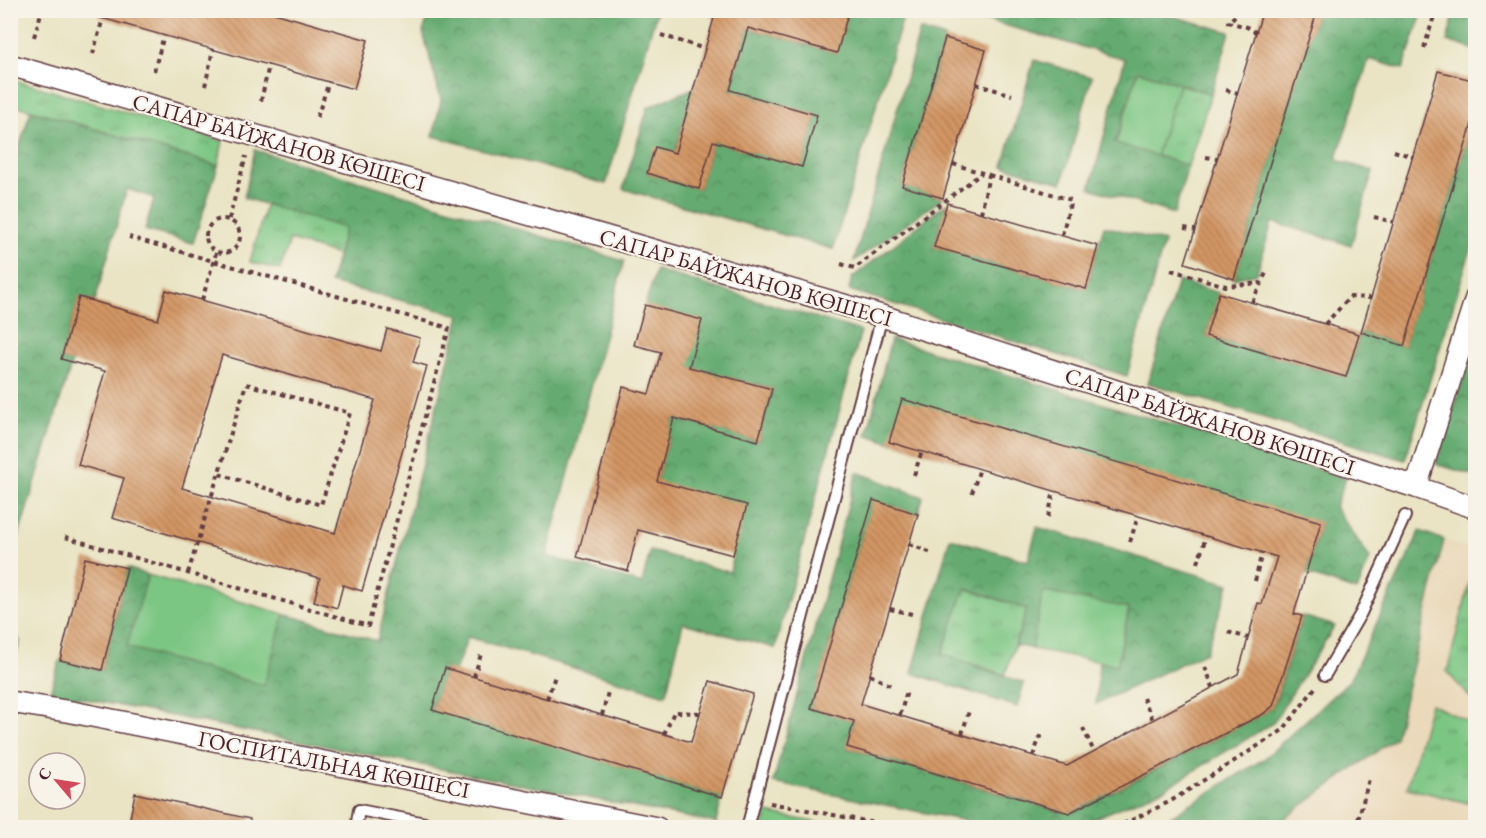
<svg xmlns="http://www.w3.org/2000/svg" width="1486" height="838" font-family="'EB Garamond',serif">
	<style>
		.built { fill: #ead9ba }
		.grass { fill: url(#grass-tufts); stroke: #637257; stroke-width: 1.5 }
		.forest { fill: url(#forest-crowns); stroke: #58654e; stroke-width: 1.5 }
		.garden { fill: #7cc683; stroke: #637257; stroke-width: 1.5 }
		.building { fill: url(#building-back-hatch); fill-rule: evenodd }
		.lines { fill: none; stroke-linecap: round; stroke-linejoin: round }
		.service-casing { stroke: #623d42; stroke-width: 14 }
		.minor-casing { stroke: #623d42; stroke-width: 24 }
		.path { stroke: #623d42; stroke-width: 4; stroke-dasharray: 4.5 4.5; stroke-linecap: butt }
		.service { stroke: #fff; stroke-width: 10 }
		.minor { stroke: #fff; stroke-width: 21 }
		.labels { text-anchor: middle; stroke-width: 4.5; stroke-linejoin: round; paint-order: stroke }
		.street-label { font-size: 22px; fill: #4a1f2b; stroke: #f7f3e8 }
	</style>
	<defs>
		<pattern id="grass-tufts" width="24" height="20" patternUnits="userSpaceOnUse" patternTransform="scale(1.5)"><rect width="24" height="20" fill="#7cc683"/><path d="M3 7l-1-3M5 7V3M7 7l1-3M15 17l-1-3M17 17v-4M19 17l1-3" fill="none" stroke="#68a06b"/></pattern>
		<pattern id="forest-crowns" width="20" height="18" patternUnits="userSpaceOnUse" patternTransform="scale(1.5)"><rect width="20" height="18" fill="#65ab71"/><path d="M2 6a3 3 0 1 1 6 0M12 15a3 3 0 1 1 6 0" fill="none" stroke="#558b5d"/></pattern>
		<pattern id="building-back-hatch" width="6" height="6" patternUnits="userSpaceOnUse" patternTransform="scale(1.5)"><rect width="6" height="6" fill="#d39664"/><path d="M-1 5l2 2M0 0l6 6M5-1l2 2" fill="none" stroke="#ad7a53"/></pattern>
	</defs>
	<rect width="100%" height="100%" fill="#f7f3e8"/>
	<filter id="ink" filterUnits="userSpaceOnUse"><feTurbulence type="fractalNoise" baseFrequency=".0167" numOctaves="2"/><feDisplacementMap in="SourceGraphic" scale="12" xChannelSelector="R" yChannelSelector="G"/><feConvolveMatrix kernelMatrix="1 2 1 2 8 2 1 2 1" color-interpolation-filters="sRGB"/></filter>
	<filter id="wash" filterUnits="userSpaceOnUse"><feTurbulence type="fractalNoise" baseFrequency=".008" numOctaves="4" result="noise"/><feDisplacementMap in="SourceGraphic" scale="24" xChannelSelector="R" yChannelSelector="G"/><feGaussianBlur stdDeviation="1.35" result="paint"/><feColorMatrix in="noise" values="0 0 0 0 0 0 0 0 0 0 0 0 0 0 0 0 0 1.4 0 .05"/><feComposite in="paint" operator="in"/></filter>
	<g filter="url(#wash)">
		<rect width="100%" height="100%" fill="#eae4c5"/>
		<path class="built" d="M1420,531L1475,551V561L1447,671L1475,703V827L1159,828L1326,731Z"/>
		<path class="grass" d="M11,79L223,141L218,166L11,104Z
			M1179,84L1211,94L1188,166L1156,156Z
			M266,204L345,228L338,255L290,240L280,270L250,262Z
			M1475,561L1476,702L1475,703L1447,672Z
			M964,588L1027,609L1005,675L942,654Z
			M1430,704L1475,724L1476,788L1472,804L1407,788Z
			M767,813L839,827H763Z"/>
		<path class="forest" d="M430,11H657L606,184L433,136L441,100L423,32Z
			M849,11H905L833,249L623,189L648,107L694,88L675,153L647,173L699,189L713,141L802,166L817,115L730,90L748,28L836,53Z
			M954,11H1154L1230,32L1211,94L1138,71L1116,142L1188,166L1174,214L1090,188L1125,59Z
			M1303,11H1423L1403,69L1369,59L1336,160L1373,171L1351,245L1272,222L1257,273L1234,279L1316,15Z
			M1455,11L1475,15V50L1447,41Z
			M920,30L945,38L902,186L943,198L854,261Z
			M1034,60L1092,77L1062,183L1003,166Z
			M31,110L218,166L193,243L145,230L154,198L127,189L95,301L79,297L61,359L72,362L11,561L10,176Z
			M1471,127L1475,130V236L1405,460L1148,383L1178,281L1219,293L1206,336L1345,377L1361,332L1404,346Z
			M255,150L624,261L547,556L642,584L650,551L730,572L733,555L657,481L674,418L758,441L772,389L689,367L645,305L656,270L861,331L775,648L683,623L666,695L468,637L455,671L445,669L432,709L722,797L716,823L50,692L60,660L102,670L127,568L148,575L128,647L263,685L284,614L377,641L460,315L330,283L345,228L244,198Z
			M947,203L934,247L1086,289L1104,226L1164,242L1127,376L849,290L852,278Z
			M891,339L1346,478L1335,507L1370,558L1357,591L1306,574L1321,522L889,442L867,435Z
			M1475,342L1476,476H1475L1436,464Z
			M857,472L923,497L918,514L873,501L811,708L854,721L847,748L1058,811H1076L1263,714L1273,706L1278,694L1302,616L1335,626L1273,723L1164,789L1074,827H997L773,783Z
			M1037,527L1229,584L1206,652L1096,704L1099,662L1117,665L1129,609L1044,592L1032,649L1015,645L1027,609L965,588L942,654L1024,683L1017,707L912,673L950,538L1028,561Z
			M1420,531L1444,540L1395,738L1273,827H1153L1264,759L1350,680Z
			M11,627L20,641L11,671Z"/>
		<path class="garden" d="M1138,71L1179,84L1156,156L1116,143Z
			M148,575L284,614L264,685L127,647Z
			M1043,592L1129,608L1117,665L1032,649Z"/>
		<g id="blocks">
			<path class="building" d="M99,10H264L368,40L354,89L98,17Z
				M710,10H849L837,53L748,28L730,90L817,115L802,167L713,141L699,189L647,173L655,147L675,153L714,18L709,16Z
				M1263,10H1303L1316,15L1234,279L1185,263Z
				M945,38L986,50L943,198L902,186Z
				M1438,71L1476,81V111L1404,346L1361,332Z
				M947,203L1098,246L1086,289L934,247Z
				M166,290L381,351L387,329L420,338L413,362L427,366L362,591L343,585L337,608L314,601L320,578L112,518L124,478L78,465L105,371L61,359L79,297L158,320ZM222,355L375,400L335,533L182,488Z
				M1219,293L1359,334L1346,377L1206,336Z
				M645,305L702,320L689,367L772,389L758,441L674,418L657,481L747,505L733,555L638,530L628,571L577,557L623,387L649,394L661,352L634,345Z
				M902,399L1321,522L1294,614L1302,616L1273,706L1263,714L1069,813L847,747L854,721L811,708L873,500L918,514L861,704L1067,766L1238,674L1258,603L1262,604L1277,557L889,442Z
				M85,558L127,568L102,670L60,660Z
				M445,668L691,742L710,681L753,694L722,797L432,710Z
				M135,793L250,819L249,828H128Z"/>
		</g>
	</g>
	<g filter="url(#ink)">
		<use href="#blocks" fill-opacity="0" stroke="#623d42" stroke-width="1.5"/>
		<g class="lines">
			<g class="service-casing">
				<path id="service" d="M1325,675L1361,613L1405,516
					M356,828L359,810L451,828
					M747,828L882,316"/>
			</g>
			<g class="minor-casing">
				<path id="minor" d="M10,65L882,316L1416,487L1476,508
					M1416,487L1476,298
					M10,702L72,712L657,828"/>
			</g>
			<path class="path" d="M1242,10L1228,22L1247,27L1257,33
				M661,35L705,49
				M34,37L42,10
				M1424,48L1436,10
				M93,54L103,18
				M154,71L164,35
				M976,84L1012,95
				M205,86L213,50
				M1226,90L1238,93
				M261,101L269,65
				M317,117L329,82
				M1394,151L1413,157
				M1206,157L1217,159
				M953,164L989,175L981,213
				M989,175L1071,200L1062,235
				M1374,217L1393,222
				M206 236a17 17 0 1 1 34 0a17 17 0 1 1-34 0Z
				M229,219L246,156
				M1184,228L1195,230
				M841,264L855,268L982,173
				M1171,270L1226,286L1261,283
				M202,300L216,253
				M1252,302L1266,273
				M1325,324L1350,297L1371,298
				M914,475L922,451
				M972,493L980,468
				M1048,517L1054,491
				M65,537L368,626L449,328L129,237
				M1130,542L1138,516
				M909,544L934,554
				M1198,563L1206,536
				M188,573L246,384L350,413L321,505L219,474
				M1255,581L1262,552
				M890,609L916,615
				M1228,632L1248,638
				M1205,667L1213,687
				M870,675L894,687
				M474,677L481,654
				M1143,698L1153,720
				M547,699L555,676
				M602,715L608,692
				M900,715L907,691
				M1083,728L1094,752
				M664,734L674,712L700,713
				M962,734L969,711
				M1033,756L1041,734
				M770,803L902,828
				M1115,828L1171,801L1283,730L1315,688
				M1356,828L1369,779"/>
			<use href="#service" class="service"/>
			<use href="#minor" class="minor"/>
		</g>
	</g>
	<g class="labels">
		<g class="street-label">
			<text transform="translate(279 142) rotate(16)" y="8">САПАР БАЙЖАНОВ КӨШЕСІ</text>
			<text transform="translate(746 277) rotate(16)" y="8">САПАР БАЙЖАНОВ КӨШЕСІ</text>
			<text transform="translate(1210 421) rotate(18)" y="8">САПАР БАЙЖАНОВ КӨШЕСІ</text>
			<text transform="translate(334 764) rotate(11)" y="8">ГОСПИТАЛЬНАЯ КӨШЕСІ</text>
		</g>
	</g>
	<rect width="1486" height="838" fill="none" stroke="#f7f3e8" stroke-width="36"/>
	<g transform="translate(57 781) rotate(299)"><circle r="28" fill="#f7f3e8" stroke="#b29e9c" stroke-width="1.5"/>
	<path d="M0-4.5L10 22L0 15L-10 22Z" fill="#d1495b"/>
	<text y="-9" font-size="16" font-weight="bold" text-anchor="middle" fill="#4a1f2b">С</text>
	</g>
</svg>
